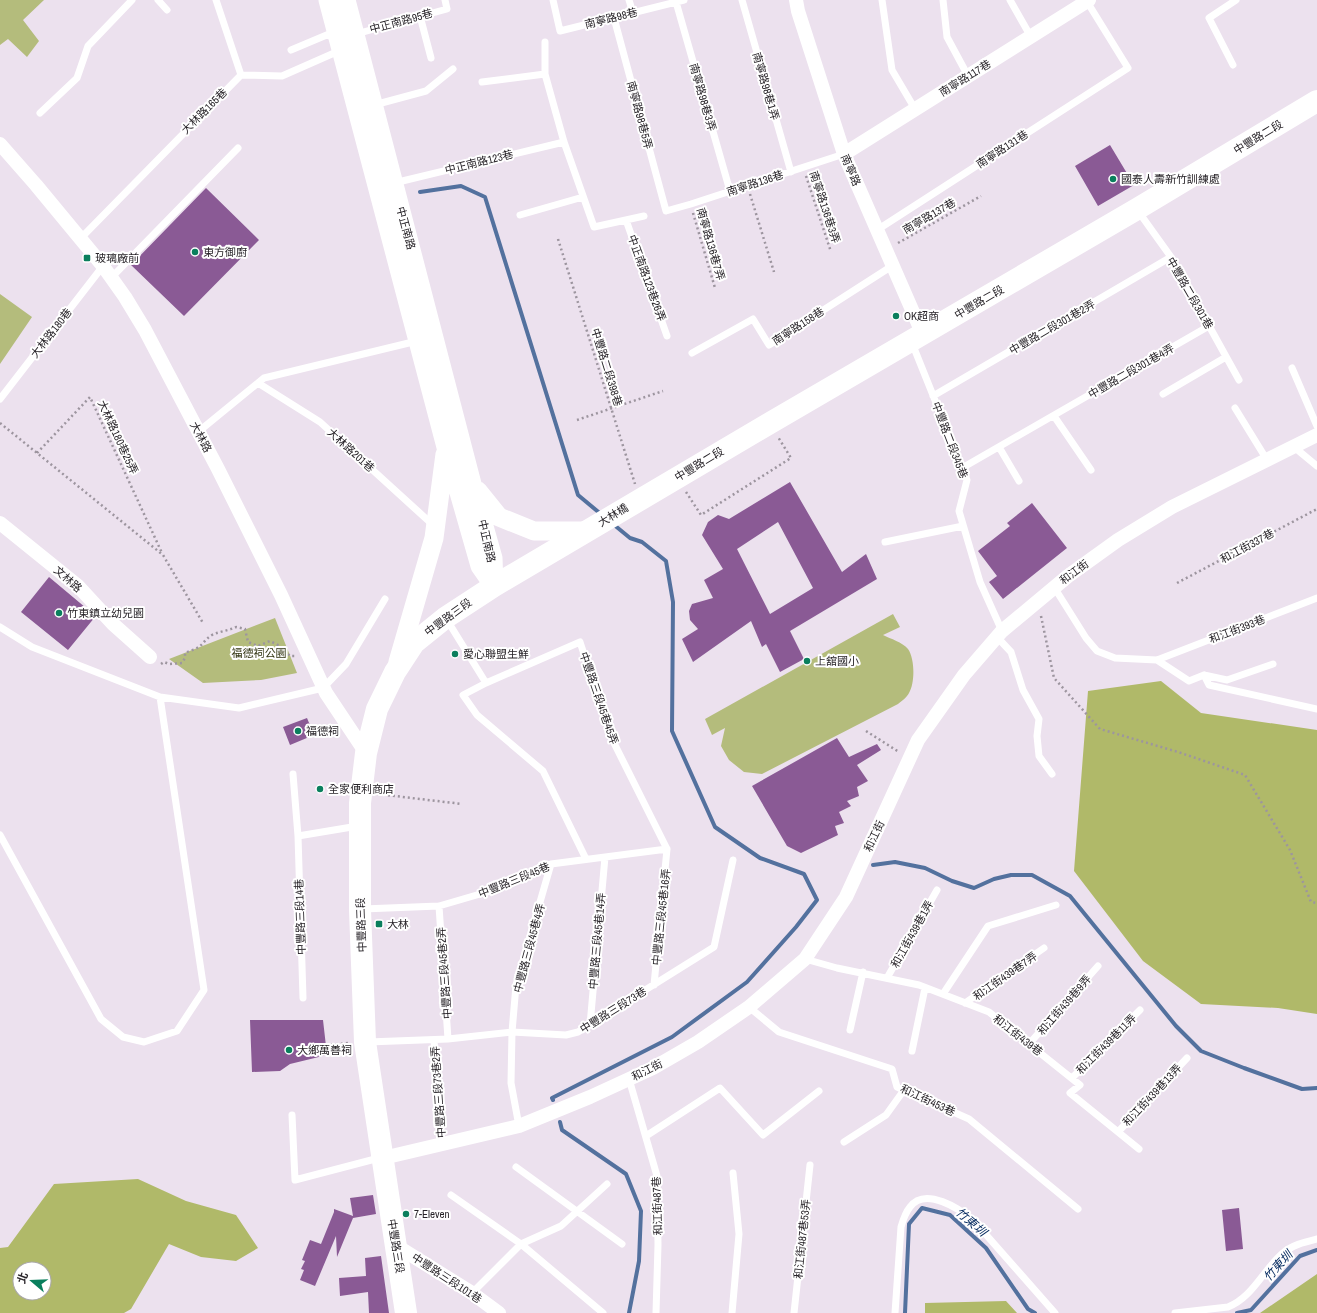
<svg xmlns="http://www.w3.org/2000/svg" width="1317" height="1313" font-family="'Archivo Narrow','Noto Sans TC',sans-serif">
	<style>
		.green { fill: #b4bc7c }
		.forest { fill: #b0b969; fill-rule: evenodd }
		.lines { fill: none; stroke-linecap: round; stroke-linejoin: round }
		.stream { stroke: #53719e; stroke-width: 4 }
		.building { fill: #8a5a95; fill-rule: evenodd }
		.path { stroke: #9d959f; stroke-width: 2.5; stroke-dasharray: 2 3; stroke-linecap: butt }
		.lane { stroke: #fff; stroke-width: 7 }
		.street { stroke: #fff; stroke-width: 14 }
		.secondary { stroke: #fff; stroke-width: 19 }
		.primary { stroke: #fff; stroke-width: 22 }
		.poi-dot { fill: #0a7f5d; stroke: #fff; stroke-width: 1.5 }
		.labels { text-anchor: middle; stroke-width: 4; stroke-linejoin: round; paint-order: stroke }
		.street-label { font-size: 11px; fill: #282429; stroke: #fff }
		.poi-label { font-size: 11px; fill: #282429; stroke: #fff; text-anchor: start }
		.park-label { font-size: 11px; fill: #303310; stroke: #fff }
		.water-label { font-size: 12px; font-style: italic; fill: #00275d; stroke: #fff }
	</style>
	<rect width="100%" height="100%" fill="#ece1ee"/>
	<path class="green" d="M0,0H44L23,20L39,41L27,57L8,39L0,45Z
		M0,294L32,317L0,364Z
		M893,614L900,627L883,635C891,639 902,642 908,649C915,659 915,683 909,693C907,697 902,701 898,704L762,774L744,772L729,760L721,746L725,728L712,735L705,719Z
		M275,618L297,673L261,680L203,683L169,659Z"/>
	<path class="forest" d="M1161,681L1201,713L1317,730V1014L1278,1008L1201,1004L1143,961L1074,871L1088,691Z
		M138,1179L186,1201L236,1215L258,1248L236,1261L201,1257L169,1244L131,1309L124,1313H0V1248L8,1247L54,1184ZM20,1269H44V1293H20Z
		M1317,1274V1313H1260Z
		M1006,1301L1017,1313H925V1303Z"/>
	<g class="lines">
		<path class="stream" d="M420,192L461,186L485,197L578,495L602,515
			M873,865L895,862L925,868L952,881L974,888L994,879L1011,875H1032L1070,896L1176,1026L1201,1051L1244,1068L1302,1089L1317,1088
			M553,1100L552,1098L672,1037L747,982L796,927L817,900L804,874L760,858L715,827L672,731L673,602L666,561L642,542L630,538L613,524
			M560,1122L562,1130L626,1174L641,1211L639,1261L629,1313
			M905,1313L909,1224L922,1208L950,1215L986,1248L1028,1309L1035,1313
			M1237,1313L1251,1310L1300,1256L1317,1250"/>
	</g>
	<path class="building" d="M1110,145L1134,185L1098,206L1075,166Z
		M206,188L259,240L184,316L131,265Z
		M790,482L842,572L866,554L877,579L790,631L804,659L780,672L766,644L762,647L751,621L693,662L682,639L698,629L690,620L689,611L692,604L713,598L704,580L723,569L702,535L708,522L718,515L729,519ZM778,522L813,588L770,614L737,549Z
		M1032,503L1067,548L1003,599L989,582L997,576L978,551L1010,526L1007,523Z
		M49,577L86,608L95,617L68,650L21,612Z
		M307,718L314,735L290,745L283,727Z
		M837,738L849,757L877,744L881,750L857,765L868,781L857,787L859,796L847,801L851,806L839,812L844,823L835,826L838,835L801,853L787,846L752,786Z
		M250,1020H323L327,1055L290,1064L280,1071L252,1072Z
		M373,1195L376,1214L353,1218L337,1257L336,1236L315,1286L300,1280L304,1270L301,1269L305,1261L302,1260L310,1240L321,1244L334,1212V1209L353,1216L350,1198Z
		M1239,1208L1243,1249L1226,1251L1222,1210Z
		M381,1256L389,1313H369L368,1292L340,1296L339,1278L366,1276L365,1258Z"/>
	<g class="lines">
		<path class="path" d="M806,176L831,252
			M750,194L774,272
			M693,213L715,288
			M558,239L635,484
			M898,243L981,196
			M577,420L663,391
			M0,423L163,555L203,623
			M37,453L90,397L162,553
			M686,492L701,515L791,458L778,437
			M1177,583L1317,509
			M1041,616L1054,678L1100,729L1178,752L1245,775L1290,850L1311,902L1317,903
			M161,664L164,662L169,664L182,663L185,658V653C189,651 194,650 197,648C203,645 205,639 212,635C220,631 228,631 236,627L245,629L248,642L258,646L270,641L280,646L290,656H295
			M866,731L899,752
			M378,794L462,804
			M326,1045L349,1043"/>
		<path class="lane" d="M158,0L167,10
			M216,0L241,75
			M553,0L560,31L684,0
			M629,0L633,13
			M742,0L791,172
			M882,0L892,70L915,109
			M943,0L947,37L968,76
			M1010,0L1031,37
			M676,2L730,191
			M420,16L431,58
			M614,18L666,211L691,204L844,154
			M356,34L447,9L445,0
			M545,42V74L564,142L594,227L644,216
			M291,50L329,34L333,39
			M1233,65L1209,18L1236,0
			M482,82L545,74
			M374,105L426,91L453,69
			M40,113L77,78L88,46L132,0
			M394,183L564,142
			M1138,211L1171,257L1239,380
			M520,215L583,197
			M626,220L667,336
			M877,230L1128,68L1086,0
			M80,239L241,75L282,76L341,50
			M111,278L238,148
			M912,343L967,480L959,511L980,582L1002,631
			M692,353L753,319L769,345L892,266
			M1292,368L1317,426
			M258,383L320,422L433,525
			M1163,394L1226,357
			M933,396L1171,257
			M0,399L103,266
			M1235,408L1267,460
			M1054,416L1091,470
			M198,432L264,378L417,341
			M999,447L1019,481
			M1294,447L1317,466
			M962,468L1209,326
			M885,542L963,526
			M1054,587L1086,638L1097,651L1115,658L1157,660L1317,598
			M447,620L486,683L580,642L612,739L667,849
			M0,627L32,647L160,697L239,708L323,688L346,664L385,599
			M997,637L1011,652L1023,690L1039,719L1037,736L1039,756L1052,774
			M1157,660L1189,681L1204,675L1227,680L1273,664
			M1204,675L1209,685L1317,709
			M486,683L463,695L477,715L543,771L586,859
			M293,774L298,836L303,998
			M0,835L101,1019L123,1037L144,1042L177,1031L204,990L160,697
			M298,836L358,826
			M439,906L448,1039
			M363,909L439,906L487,892L551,864L667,849
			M805,959L837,968L919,985L989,1012L1080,1085L1070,1093L1139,1149
			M887,978L937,890
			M654,985L667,849
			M943,994L988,926L1056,905
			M965,1003L1044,948
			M749,1007L779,1032L892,1069L897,1087L969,1119L1078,1209
			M590,1025L605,857
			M850,1030L863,972
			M434,1040L441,1144
			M368,1042L448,1039L512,1032L566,1035L578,1032L714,947L733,860
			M1029,1044L1098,966
			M912,1051L925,988
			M1072,1078L1140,1010
			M629,1079L657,1176L658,1245L656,1313
			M292,1115L295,1180L379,1158
			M519,1126L511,1083L512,1032L516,985L551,864
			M1118,1132L1187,1058
			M646,1136L720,1088L763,1135L819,1091
			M844,1142L886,1115L904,1090
			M516,1167L622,1244
			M451,1195L521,1244L603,1313
			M472,1293L521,1244L561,1226L607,1184
			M732,1313L739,1234L733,1173
			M794,1313L810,1165
			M895,1313L901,1227C903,1220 905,1213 910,1207C925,1186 960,1209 974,1221L1055,1313
			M1175,1313L1228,1307C1253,1297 1263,1270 1283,1253C1292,1245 1305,1242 1317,1239"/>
		<path class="street" d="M796,0L798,11L844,154L923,335
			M0,144L36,185L103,266L125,297L145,330L218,469L281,595L326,693L366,753
			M844,154L1089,0
			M0,523L78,586L113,624L150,657
			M383,1158L519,1126L590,1097L653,1068L698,1042L749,1007L805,959L846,897L918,740L964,675L1002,631L1068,576L1118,540L1172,507L1317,435
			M395,1245L472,1293L499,1313"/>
		<path class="secondary" d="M328,0L446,447L480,566L494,586
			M346,0L472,484L493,558L494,586
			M478,491L499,517L534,531H587
			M398,662L434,538L445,454"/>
		<path class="primary" d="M406,1313L365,1042L360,910V803L366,753L377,709L395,672L414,643L445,618L494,586L770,423L1137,209L1317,101"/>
	</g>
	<g class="poi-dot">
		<circle cx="1113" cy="179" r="4"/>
		<circle cx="195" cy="252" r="4"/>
		<rect x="83" y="254" width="8" height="8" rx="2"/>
		<circle cx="896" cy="316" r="4"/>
		<circle cx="59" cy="613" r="4"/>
		<circle cx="455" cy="654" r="4"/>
		<circle cx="807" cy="661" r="4"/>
		<circle cx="298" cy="731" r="4"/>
		<circle cx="320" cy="789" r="4"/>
		<rect x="375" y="920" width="8" height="8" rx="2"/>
		<circle cx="289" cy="1050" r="4"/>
		<circle cx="406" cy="1214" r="4"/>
	</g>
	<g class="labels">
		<g class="street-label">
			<text transform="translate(611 18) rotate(-14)" y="4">南寧路98巷</text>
			<text transform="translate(401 21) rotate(-15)" y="4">中正南路95巷</text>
			<text transform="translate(965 78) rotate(-32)" y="4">南寧路117巷</text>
			<text transform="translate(766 86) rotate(74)" y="4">南寧路98巷1弄</text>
			<text transform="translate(703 97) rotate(74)" y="4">南寧路98巷3弄</text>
			<text transform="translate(204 111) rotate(-45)" y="4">大林路165巷</text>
			<text transform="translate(640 115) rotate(75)" y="4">南寧路98巷5弄</text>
			<text transform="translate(1258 137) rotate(-31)" y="4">中豐路二段</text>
			<text transform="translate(1002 149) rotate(-33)" y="4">南寧路131巷</text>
			<text transform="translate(479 162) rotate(-14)" y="4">中正南路123巷</text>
			<text transform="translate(851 170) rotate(67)" y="4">南寧路</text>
			<text transform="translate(755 183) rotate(-18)" y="4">南寧路136巷</text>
			<text transform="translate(825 207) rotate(72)" y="4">南寧路136巷3弄</text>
			<text transform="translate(929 216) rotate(-30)" y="4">南寧路137巷</text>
			<text transform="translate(406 228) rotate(75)" y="4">中正南路</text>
			<text transform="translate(711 244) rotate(74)" y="4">南寧路136巷7弄</text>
			<text transform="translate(647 278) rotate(70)" y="4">中正南路123巷26弄</text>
			<text transform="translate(1190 293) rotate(60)" y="4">中豐路二段301巷</text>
			<text transform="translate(979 302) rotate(-30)" y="4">中豐路二段</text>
			<text transform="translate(798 326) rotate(-33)" y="4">南寧路158巷</text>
			<text transform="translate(1052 327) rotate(-30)" y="4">中豐路二段301巷2弄</text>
			<text transform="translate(51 333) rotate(-52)" y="4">大林路180巷</text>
			<text transform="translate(607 367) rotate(73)" y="4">中豐路二段398巷</text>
			<text transform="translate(1131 371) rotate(-30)" y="4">中豐路二段301巷4弄</text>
			<text transform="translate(118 437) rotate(65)" y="4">大林路180巷25弄</text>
			<text transform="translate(201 437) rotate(62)" y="4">大林路</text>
			<text transform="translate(950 440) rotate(69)" y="4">中豐路二段345巷</text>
			<text transform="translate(351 450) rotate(42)" y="4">大林路201巷</text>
			<text transform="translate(699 464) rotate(-31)" y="4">中豐路二段</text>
			<text transform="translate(613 515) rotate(-31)" y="4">大林橋</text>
			<text transform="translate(487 541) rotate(77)" y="4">中正南路</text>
			<text transform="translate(1247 546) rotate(-28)" y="4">和江街337巷</text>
			<text transform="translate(1074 572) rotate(-37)" y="4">和江街</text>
			<text transform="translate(68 579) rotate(41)" y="4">文林路</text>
			<text transform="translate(448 617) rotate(-36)" y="4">中豐路三段</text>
			<text transform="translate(1237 629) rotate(-21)" y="4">和江街393巷</text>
			<text transform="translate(599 698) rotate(71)" y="4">中豐路三段45巷45弄</text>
			<text transform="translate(874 836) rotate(-65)" y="4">和江街</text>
			<text transform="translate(514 880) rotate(-22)" y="4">中豐路三段45巷</text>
			<text transform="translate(300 917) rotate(-92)" y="4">中豐路三段14巷</text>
			<text transform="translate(661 917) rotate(-84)" y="4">中豐路三段45巷16弄</text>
			<text transform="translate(361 925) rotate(-92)" y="4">中豐路三段</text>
			<text transform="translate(912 934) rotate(-61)" y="4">和江街439巷1弄</text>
			<text transform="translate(597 941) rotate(-85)" y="4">中豐路三段45巷14弄</text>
			<text transform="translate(529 948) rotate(-75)" y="4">中豐路三段45巷4弄</text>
			<text transform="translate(444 973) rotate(-94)" y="4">中豐路三段45巷2弄</text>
			<text transform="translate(1005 976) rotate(-35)" y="4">和江街439巷7弄</text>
			<text transform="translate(1064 1005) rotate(-49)" y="4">和江街439巷9弄</text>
			<text transform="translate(613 1010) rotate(-32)" y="4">中豐路三段73巷</text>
			<text transform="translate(1018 1035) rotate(38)" y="4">和江街439巷</text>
			<text transform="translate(1106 1044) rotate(-45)" y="4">和江街439巷11弄</text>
			<text transform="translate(647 1070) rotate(-27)" y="4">和江街</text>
			<text transform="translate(438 1092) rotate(-94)" y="4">中豐路三段73巷2弄</text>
			<text transform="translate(1152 1095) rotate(-47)" y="4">和江街439巷13弄</text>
			<text transform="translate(928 1100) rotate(25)" y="4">和江街453巷</text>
			<text transform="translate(657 1206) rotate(-92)" y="4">和江街487巷</text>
			<text transform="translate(802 1239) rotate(-84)" y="4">和江街487巷53弄</text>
			<text transform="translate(396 1246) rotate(81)" y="4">中豐路三段</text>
			<text transform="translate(447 1278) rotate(33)" y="4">中豐路三段101巷</text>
		</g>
		<g class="poi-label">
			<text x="1121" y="183">國泰人壽新竹訓練處</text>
			<text x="203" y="256">東方御廚</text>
			<text x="95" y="262">玻璃廠前</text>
			<text x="904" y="320">OK超商</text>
			<text x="67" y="617">竹東鎮立幼兒園</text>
			<text x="463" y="658">愛心聯盟生鮮</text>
			<text x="815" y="665">上舘國小</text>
			<text x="306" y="735">福德祠</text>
			<text x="328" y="793">全家便利商店</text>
			<text x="387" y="928">大林</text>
			<text x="297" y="1054">大鄉萬善祠</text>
			<text x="414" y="1218">7-Eleven</text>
		</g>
		<g class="park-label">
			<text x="259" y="657">福德祠公園</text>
		</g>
		<g class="water-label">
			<text transform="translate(971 1222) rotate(41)" y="4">竹東圳</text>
			<text transform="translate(1278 1266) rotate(-47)" y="4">竹東圳</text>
		</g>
	</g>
	<g transform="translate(32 1281) rotate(289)"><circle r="19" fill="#ffffff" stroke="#a9a7a9"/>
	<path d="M0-3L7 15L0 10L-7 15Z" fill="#0a7f5d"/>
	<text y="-6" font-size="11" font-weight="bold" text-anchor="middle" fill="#282429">北</text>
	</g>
</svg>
